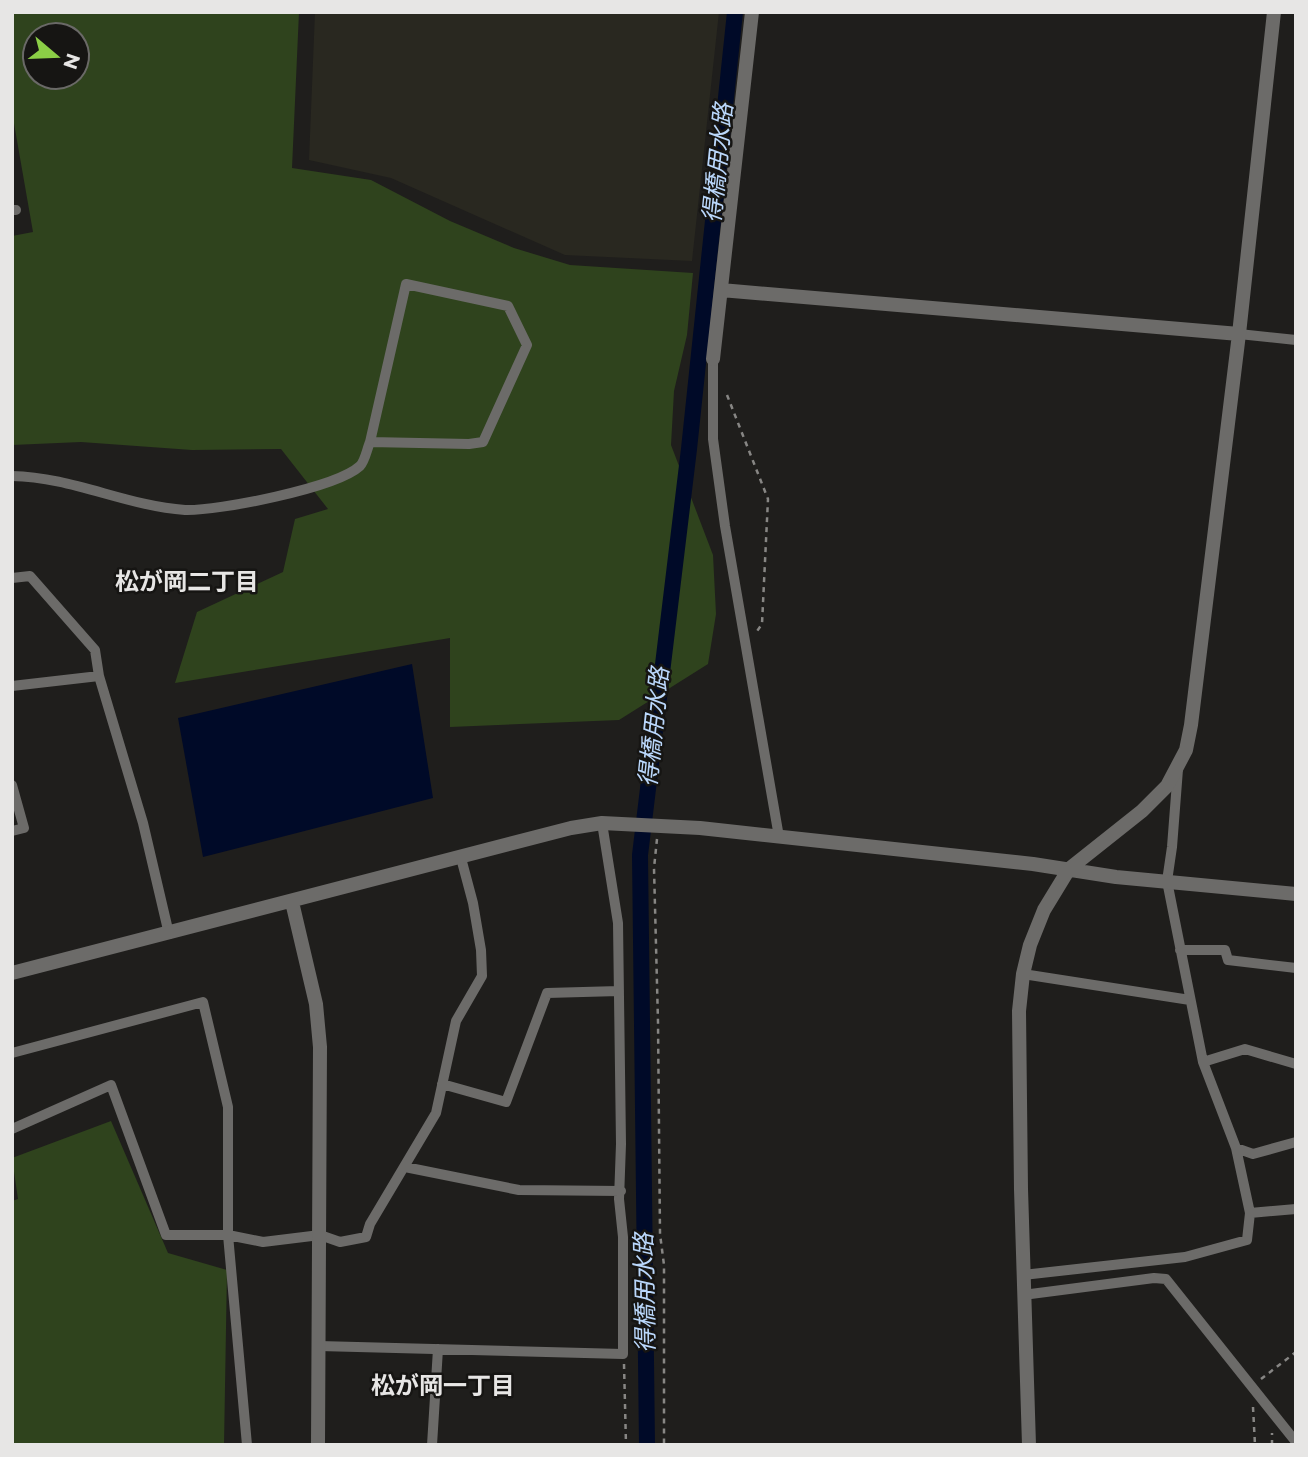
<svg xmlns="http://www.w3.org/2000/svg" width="1308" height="1457" font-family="Montserrat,'Noto Sans JP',sans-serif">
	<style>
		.built { fill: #292820 }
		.green { fill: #2f431d; fill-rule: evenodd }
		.water { fill: #000a28 }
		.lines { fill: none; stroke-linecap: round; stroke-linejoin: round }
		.canal { stroke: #000a28; stroke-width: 16 }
		.path { stroke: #878684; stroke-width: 2.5; stroke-dasharray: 5 5; stroke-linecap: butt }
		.minor { stroke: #6c6b69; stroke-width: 10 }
		.tertiary { stroke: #6c6b69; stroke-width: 14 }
		.labels { text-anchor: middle; stroke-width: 5; stroke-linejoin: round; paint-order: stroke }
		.water-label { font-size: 24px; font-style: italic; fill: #bad7fb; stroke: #161513 }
		.neighbourhood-label { font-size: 24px; font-weight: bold; fill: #e7e6e5; stroke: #161513 }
	</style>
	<rect width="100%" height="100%" fill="#1f1e1c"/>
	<path class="built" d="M315,12H719L692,261L565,255L391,178L309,160Z"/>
	<path class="green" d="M12,12H299L292,168L371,180L450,221L514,248L570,265L693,273L687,335L674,391L671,445L713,555L716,614L708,664L619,720L450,727V638L175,683L197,612L283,572L295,519L328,509L281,449L192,450L81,442L12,445V236L33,232L12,112ZM35,35H77V77H35Z
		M111,1121L168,1253L227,1270L224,1445H12V1201L18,1199L12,1158Z"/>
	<path class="water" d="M412,664L433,798L203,857L178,718Z"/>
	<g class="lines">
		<path class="canal" d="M647,1445L640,855L689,449L735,12"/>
		<path class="path" d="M727,395L768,499L762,624L755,634
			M657,839L654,868L658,1022L660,1234L664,1265V1445
			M624,1364L626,1445
			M1261,1379L1296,1352
			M1253,1407L1255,1445
			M1272,1445V1433"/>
		<path class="minor" d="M12,210H16
			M406,284L508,306L527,345L483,442L469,444L370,442Z
			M1239,334L1296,340
			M713,359V439L725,526L779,837
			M12,476C72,477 126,506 185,510C218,511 336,488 360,466C365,461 367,449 370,442
			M12,578L30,576L95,650L99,676L143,823L169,934
			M12,686L99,676
			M1178,769L1172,847L1167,881L1203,1062L1236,1148L1253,1154L1296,1142
			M12,785L24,828L12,831
			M1180,950H1225L1228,960L1296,968
			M1023,974L1190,1000
			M12,1053L203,1002L228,1107V1235L247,1445
			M1203,1062L1245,1049L1296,1064
			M442,1084L506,1102L547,993L619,991
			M12,1129L111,1085L166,1235H228L263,1242L320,1235L340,1242L366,1237L370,1224L436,1113L456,1021L482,976L481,950L473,903L461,858
			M405,1167L519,1190L621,1191
			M1250,1213L1296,1209
			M1023,1275L1185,1257L1247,1240L1250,1213L1236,1148
			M1023,1295L1154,1278L1166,1279L1296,1442
			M319,1346L623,1354V1237L619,1199L621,1144L618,923L602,823
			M432,1445L438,1349"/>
		<path class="tertiary" d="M721,290L1239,334
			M713,359L752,12
			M292,902L316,1004L320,1047L318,1445
			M12,973L571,828L602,823L700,828L1033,864L1116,877L1296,894
			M1029,1445L1021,1189L1019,1011L1023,974L1030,945L1044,910L1069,869L1142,811L1167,786L1186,750L1191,725L1239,334L1274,12"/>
	</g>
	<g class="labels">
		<g class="water-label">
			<text transform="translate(718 163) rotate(-84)" y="8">得橋用水路</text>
			<text transform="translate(654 727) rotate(-84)" y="8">得橋用水路</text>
			<text transform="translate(645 1293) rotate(-91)" y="8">得橋用水路</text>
		</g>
		<g class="neighbourhood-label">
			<text x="187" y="590">松が岡二丁目</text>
			<text x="443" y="1394">松が岡一丁目</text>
		</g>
	</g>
	<rect width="1308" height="1457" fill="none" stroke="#e7e6e5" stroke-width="28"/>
	<g transform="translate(56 56) rotate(109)"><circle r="33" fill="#161513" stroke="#6a6967" stroke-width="2"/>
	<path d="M0-5L12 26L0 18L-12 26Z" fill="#8bce46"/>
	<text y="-10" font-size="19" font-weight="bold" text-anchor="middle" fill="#e7e6e5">N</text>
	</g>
</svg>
